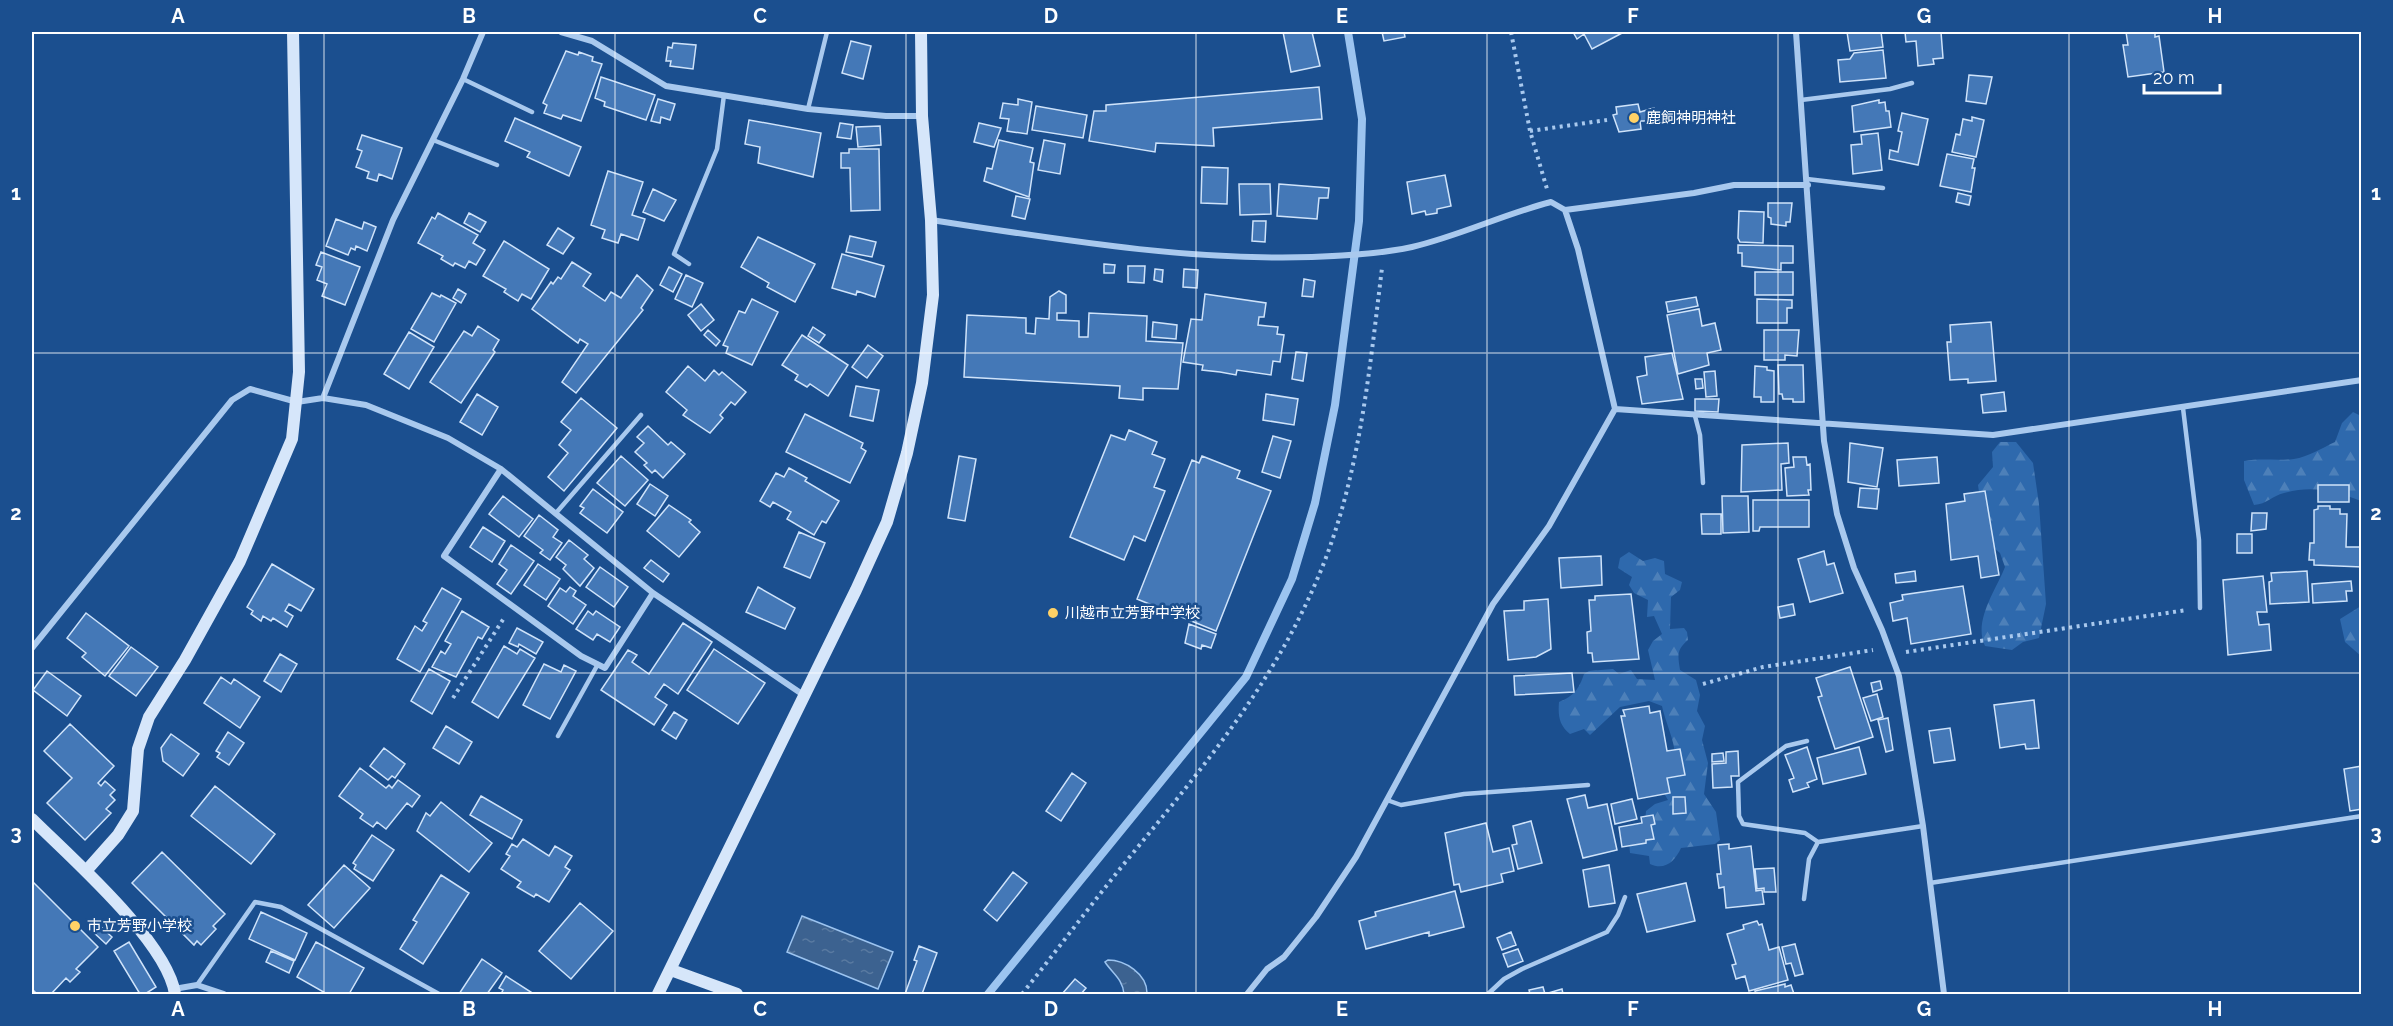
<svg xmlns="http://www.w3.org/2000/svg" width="2393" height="1026" font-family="Raleway,'Noto Sans JP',sans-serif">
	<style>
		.forest { fill: url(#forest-firs) }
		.water { fill: url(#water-ripples); stroke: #9cc4f0; stroke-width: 1.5 }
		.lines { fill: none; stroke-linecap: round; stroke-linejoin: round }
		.stream { stroke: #9cc4f0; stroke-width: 8 }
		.building { fill: #4478b7; stroke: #cfe3fa; stroke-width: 1.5 }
		.path { stroke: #a9c9ee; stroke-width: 4; stroke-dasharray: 3 4.5; stroke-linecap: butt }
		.lane { stroke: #a9c9ee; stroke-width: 4.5 }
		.street { stroke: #a9c9ee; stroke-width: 6 }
		.secondary { stroke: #d6e6fa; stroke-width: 12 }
		.grid { fill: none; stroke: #fff; stroke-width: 1.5; stroke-opacity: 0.55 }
		.poi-dot { fill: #ffd166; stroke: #1b4f8f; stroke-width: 2 }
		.labels { text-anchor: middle; stroke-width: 5; stroke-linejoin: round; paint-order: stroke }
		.poi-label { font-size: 15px; fill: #fff; stroke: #1b4f8f; text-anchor: start }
		.neatline { fill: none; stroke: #fff; stroke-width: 2 }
		.grid-label { font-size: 20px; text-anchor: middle; font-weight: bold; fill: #fff }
	</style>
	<defs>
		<pattern id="forest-firs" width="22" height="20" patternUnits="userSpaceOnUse" patternTransform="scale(1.5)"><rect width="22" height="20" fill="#2e69ad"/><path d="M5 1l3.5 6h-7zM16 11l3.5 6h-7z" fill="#4d80b9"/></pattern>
		<pattern id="water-ripples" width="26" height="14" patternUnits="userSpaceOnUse" patternTransform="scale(1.5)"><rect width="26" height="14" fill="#3c6290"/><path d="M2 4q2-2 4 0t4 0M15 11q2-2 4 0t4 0" fill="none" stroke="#597aa1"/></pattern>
	</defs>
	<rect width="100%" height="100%" fill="#1b4f8f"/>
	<path class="forest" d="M2353,412L2361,416V501C2335,491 2312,485 2284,493C2272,496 2267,504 2254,505L2244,480V461C2261,458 2277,461 2294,459C2308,457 2322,448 2335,442L2342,423Z
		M2000,442H2016L2033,463L2039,504L2046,604L2039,638L2023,642L2012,650L1985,646C1973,621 1996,590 2005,567L2000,553L1986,541L1978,485L1993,467L1992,452Z
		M1629,552L1643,561L1655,558L1664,561L1665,574L1682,582L1680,590L1671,597L1670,629L1684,628L1687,632L1688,640C1676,650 1678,656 1680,670L1696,680L1700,695L1697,711L1705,726L1702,740L1708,763L1704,794L1716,812L1720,840L1715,844L1681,848C1675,861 1665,871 1650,864L1649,856L1630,853L1629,839L1645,824L1646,811L1655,804L1668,800L1662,790C1666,780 1673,768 1675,758C1676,744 1665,721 1662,706L1649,701L1620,707L1590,735L1584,729L1570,734C1559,725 1558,716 1559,702C1574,696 1579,689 1584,674L1589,671L1613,669L1619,674L1631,670L1637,679L1655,680L1648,650L1653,641L1662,634L1654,616L1647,617L1648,600L1634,593L1629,585L1632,577L1618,568L1620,558Z
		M2361,602L2362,656H2361L2345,642L2340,619L2361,606Z"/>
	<path class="water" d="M802,916L893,952L878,989L787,952Z
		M1108,960C1125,960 1147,974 1147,993L1124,994C1123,979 1112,973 1105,962Z"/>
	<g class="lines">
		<path class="stream" d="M988,994L1246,677L1292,579L1315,503L1335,405L1359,221L1362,119L1348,32"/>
	</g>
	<path class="building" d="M1283,32H1312L1320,66L1291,72Z
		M1382,32H1404L1405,37L1384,41Z
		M1573,32H1624L1592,49L1584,34L1577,39Z
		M1847,32H1881L1883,47L1850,51Z
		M1905,32H1941L1943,58L1933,59L1934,64L1918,66L1916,41L1906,42Z
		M2126,32H2155V37L2159,36L2164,72L2128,77L2123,45H2128Z
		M851,41L871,46L863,79L842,73Z
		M673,43L696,45L693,69L670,66L671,61H666L668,47L672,48Z
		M1883,50L1886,78L1840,82L1838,60L1850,59L1854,53Z
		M566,51L578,55L579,52L593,57L592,61L602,64L581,121L563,115L561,119L544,113L547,105L543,103Z
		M1969,75L1992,77L1986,104L1966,101Z
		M601,77L655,95L646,120L604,106L605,102L595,98Z
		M1319,87L1322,119L1213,128L1214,146L1156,143L1155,152L1089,141L1094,111H1106V105Z
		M658,99L675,104L670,120L661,117L660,123L651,121Z
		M1018,99L1032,102L1027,134L1007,131L1009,119L1000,118L1003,103L1018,105Z
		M1879,100V103L1885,102L1886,111H1889L1891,127L1854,132L1852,106Z
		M1638,104L1640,112L1654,108L1656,121H1640L1641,129L1619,132L1613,115L1617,114L1616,107Z
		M1036,106L1087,115L1083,138L1032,130Z
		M1902,113L1928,119L1918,165L1889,159L1890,150L1898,152L1902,132L1898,131Z
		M1972,117L1984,120L1976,157L1952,152L1956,134L1960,135L1963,119L1972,121Z
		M515,118L581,147L569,176L527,157L530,152L505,141Z
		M749,120L821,133L813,177L758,163L760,147L745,144Z
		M840,123L853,125L851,139L837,137Z
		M979,123L1001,128L994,147L974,142Z
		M880,126L881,145L858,147L856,127Z
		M1878,133L1882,170L1853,174L1851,145L1862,144L1861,135Z
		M362,135L402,148L392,179L379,174L377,181L367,178L369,172L356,167L362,151L357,149Z
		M999,140L1033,148L1030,162L1034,163L1029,197L984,181L987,168L992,169Z
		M1044,140L1065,144L1060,174L1038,170Z
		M849,149H879L880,210L851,211L850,168H841V153H849Z
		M1947,154L1974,159L1972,168H1975L1971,192L1940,186Z
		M1202,167L1228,168L1227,204L1201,203Z
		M608,171L643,182L632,215L645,219L638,240L621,234L618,243L602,238L605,230L591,225Z
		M1445,175L1451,206L1437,209V213L1426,215L1425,211L1412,214L1407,182Z
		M1239,184H1270L1271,214L1240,215Z
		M1279,184L1329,188L1328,198H1319L1317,219L1277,216Z
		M653,189L676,200L664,221L643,212Z
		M1958,193L1971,196L1969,205L1956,202Z
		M1016,196L1030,199L1025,219L1012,216Z
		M1768,203H1792L1790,222H1786V226L1771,224V218L1768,217Z
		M1739,211L1764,212L1763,243L1740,242L1738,238Z
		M438,213L478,235L473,243L485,250L476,265L469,261L465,268L455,263L453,266L441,259L443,256L418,243L432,217L435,219Z
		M469,213L486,222L480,232L464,223Z
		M336,219L362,229L364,222L376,227L367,251L356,246L355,250L351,248L348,255L326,246Z
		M1253,221H1266L1265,242L1252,241Z
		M558,228L574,238L563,254L547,245Z
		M850,236L876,242L872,257L846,252Z
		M758,237L815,264L795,302L767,287L769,283L741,267Z
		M504,241L549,269L531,299L522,294L518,301L504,292L506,289L483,276Z
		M1738,245L1793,246V263H1781V270L1742,266V253H1738Z
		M321,252L360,267L345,305L322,296L327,284L317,280L322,267L316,265Z
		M842,254L884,266L875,297L857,291L856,295L832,288Z
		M572,262L591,274L583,286L605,301L611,292L621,298L637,275L653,290L641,308L643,310L576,393L562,382L588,344L580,339L578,343L532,309L551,282L553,284L558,277L561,279Z
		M1104,264L1115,265L1114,273H1104Z
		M1128,266H1145L1144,283L1128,282Z
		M669,267L682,274L673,292L660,285Z
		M1155,269L1163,270L1162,282L1154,280Z
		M1184,269L1198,270L1197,288L1183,287Z
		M1755,272H1793V295H1755Z
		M686,275L703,283L692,307L675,299Z
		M1304,279L1315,281L1313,297L1302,296Z
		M458,289L466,294L461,303L453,298Z
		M1059,291L1066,295V313H1057V320L1079,321V337H1088L1089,313L1147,316L1146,341L1183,343L1178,389L1143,388V400L1119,398L1120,386L964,377L967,315L1026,318V333L1035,334L1036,318L1049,319L1050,297Z
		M432,293L440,297L441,295L456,303L434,342L411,329Z
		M1205,294L1266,303L1264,317H1259L1258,325L1278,327L1277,334L1284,335L1280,362L1273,361L1271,375L1237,370L1236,375L1220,372L1202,370L1203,365L1183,362L1191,319L1202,320Z
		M1696,297L1698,306L1668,312L1666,302Z
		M752,299L778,312L752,365L726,353L728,347L723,345L739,311L745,313Z
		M1757,299L1792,300V308H1787V323H1757Z
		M701,304L714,320L701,331L688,315Z
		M1699,309L1702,326L1715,323L1721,350L1707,353L1709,365L1678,374L1667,315Z
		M1153,322L1177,325L1176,339L1152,337Z
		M1991,322L1996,381L1968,383V379L1950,380L1947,342H1951L1950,325Z
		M478,326L499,340L493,350L495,352L461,403L430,382L464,331L472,336Z
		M813,327L825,335L819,343L808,336Z
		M708,330L720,341L716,346L704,335Z
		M1764,330H1799L1797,356L1785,355V360H1764Z
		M409,332L434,347L409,389L384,374Z
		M802,335L848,365L828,396L810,384L807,387L795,380L798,375L782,365Z
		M868,345L883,356L867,378L852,367Z
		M1296,352L1307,353L1303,381L1292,379Z
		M1672,353L1683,399L1642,404L1637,377L1647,375L1645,357Z
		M1778,365H1803L1804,402H1793V399H1783L1782,394H1779Z
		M688,366L705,381L714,370L719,375L722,372L746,392L735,405L731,402L720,415L723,418L710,433L683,415L687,410L666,392Z
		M1755,366L1767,367V370L1774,371V402H1761V397H1754Z
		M1715,371L1717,396L1706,397L1704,372Z
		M1695,379H1702L1703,388L1696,389Z
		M856,386L879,390L873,421L850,416Z
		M2004,392L2006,411L1983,413L1981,395Z
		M477,394L498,407L482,435L460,422Z
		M1266,394L1298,399L1294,425L1263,420Z
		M581,398L617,428L564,491L548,477L568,453L559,445L571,430L561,422Z
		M1695,399H1719L1718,412L1695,411Z
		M805,414L863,443L861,448L866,451L850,483L786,452Z
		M648,426L668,445L671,442L685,454L663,478L655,470L652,473L644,465L647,463L635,452L644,443L637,437Z
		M1129,430L1157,442L1152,454L1165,459L1154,487L1165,491L1145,541L1134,536L1124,560L1070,537L1111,435L1125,440Z
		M1273,436L1291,441L1280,478L1262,472Z
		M1788,443L1789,463L1781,464L1782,490L1741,492L1742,445Z
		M1850,443L1883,448L1877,487L1848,482Z
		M621,456L648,480L625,506L597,483Z
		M959,456L976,459L965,521L948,518Z
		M1202,456L1240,471L1237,478L1271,491L1216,631L1137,599L1192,460L1199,463Z
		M1793,457H1806L1807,465L1810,464L1811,490H1808L1809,495L1787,496L1785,468L1794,467Z
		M1937,457L1939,483L1899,486L1897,460Z
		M789,468L807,478L805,481L839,501L826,523L822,521L814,535L787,519L791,512L773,502L770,507L760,501L776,473L784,477Z
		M650,484L668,496L655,516L637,504Z
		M2318,485H2349V502H2318Z
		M1860,488L1879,489L1877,509L1858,507Z
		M593,489L623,512L607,533L580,513L584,508L580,506Z
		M1985,491L1999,575L1981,578L1978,556L1951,560L1946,504L1965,501L1964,494Z
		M503,496L533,519L519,537L489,514Z
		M1722,496H1748L1749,532L1723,533Z
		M1753,500H1809V527H1760L1759,531H1753Z
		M669,505L691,520L689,522L700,532L679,557L647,531Z
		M2318,506H2330V509H2340V514H2347L2346,547H2362V567L2314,565V560H2309L2310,543H2314V510L2318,509Z
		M2252,513H2267L2266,529L2251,531Z
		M1701,514H1721V534H1702Z
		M539,515L558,530L553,537L562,543L550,560L540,553L543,550L524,536Z
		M483,527L505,541L492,562L470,547Z
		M799,532L825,543L810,578L784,567Z
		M2237,534H2252V553H2237Z
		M569,540L588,555L584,559L594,568L580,586L563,569L566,565L556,557Z
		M511,545L534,561L511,594L497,584L507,570L499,564Z
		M1824,551L1827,565L1834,563L1843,593L1810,602L1798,559Z
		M1601,556L1602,585L1561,588L1559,558Z
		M651,560L669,574L663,582L644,568Z
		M272,564L314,589L301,611L289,604L285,611L293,616L287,627L273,618L271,621L263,616L261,621L251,614L253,611L247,607Z
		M538,564L560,579L546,600L524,585Z
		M600,567L628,587L614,607L586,587Z
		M1915,571L1916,581L1896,583L1895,574Z
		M2307,571L2309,602L2270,604L2269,582L2272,581L2271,573Z
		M2263,576L2267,612H2257L2259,625L2269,624L2271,650L2228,655L2223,580Z
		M2351,581L2352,591H2346L2347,601L2313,603L2312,584Z
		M1963,586L1971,634L1911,644L1907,618L1893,621L1890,603L1903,600L1902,595Z
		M570,587L576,591L573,596L586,605L573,624L548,606L560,588L566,592Z
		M758,587L795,608L785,629L746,612Z
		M442,588L461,599L420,672L397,659L415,626L422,631L427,623L423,621Z
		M1631,594L1639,659L1593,662L1592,653H1588L1587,632L1591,631L1589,600H1595V596Z
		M1548,599L1551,649L1536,657L1508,660L1504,611L1524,610V601Z
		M1793,604L1795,615L1780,618L1778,607Z
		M462,611L489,627L482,639L478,637L456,677L432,667L441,651L445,654L451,644L445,641Z
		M588,611L593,615L596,611L620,627L610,642L597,634L593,640L576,629Z
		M86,613L129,646L105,676L82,657L86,653L67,638Z
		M683,623L712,642L678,694L664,684L655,697L667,705L654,725L601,690L628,650L637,655L632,662L649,674Z
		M1189,624L1216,634L1211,648L1202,645L1201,649L1185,643Z
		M517,628L543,642L536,654L519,644L518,647L509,643Z
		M504,646L517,654L520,649L535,658L498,718L472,702Z
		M131,647L158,667L136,696L109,676Z
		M714,649L765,683L738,724L687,690Z
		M280,654L297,664L281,692L264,681Z
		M544,664L561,672L564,665L576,671L550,719L523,705Z
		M1850,667L1873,737L1835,749L1818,697L1822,696L1816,678Z
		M429,669L450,681L432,714L411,701Z
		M47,671L81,696L67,716L33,690Z
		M1572,673L1574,692L1515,695L1514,676Z
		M221,677L231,684L234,679L260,697L240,728L204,703Z
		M1880,681L1882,689L1873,692L1871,683Z
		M1877,694L1883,717L1871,721L1863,698Z
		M2034,700L2039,748L2026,749L2025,744L2000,748L1994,705Z
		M1649,706L1650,713L1660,711L1667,751L1680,749L1685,775L1667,778L1670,793L1638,799L1621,716H1625L1623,710Z
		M674,712L687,720L676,739L662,730Z
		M1888,718L1893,750L1886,752L1878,720Z
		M70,724L114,766L98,783L101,786L105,781L115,790L110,795L115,800L106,809L111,813L85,840L47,803L72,778L44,751Z
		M446,726L472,742L459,764L433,748Z
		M1950,728L1955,760L1934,763L1929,731Z
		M228,732L244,743L229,765L217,757L220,753L216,751Z
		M171,734L199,754L183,776L163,761L161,748Z
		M1807,747L1817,779L1807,783L1809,787L1793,792L1789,780L1794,778L1785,755Z
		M1859,747L1866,774L1823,784L1817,758Z
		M384,748L405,764L395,778L392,776L388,780L370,766Z
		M1738,751L1739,776H1731L1732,787L1713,788L1712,764L1726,763V752Z
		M1723,753L1724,761L1712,762V754Z
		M2362,766V809L2350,811L2344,769Z
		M360,768L386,788L389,785L392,788L398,780L420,796L412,807L407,803L386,829L377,822L373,827L360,818L363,814L339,796Z
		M1072,773L1086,783L1061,821L1046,811Z
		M215,786L275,834L251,864L191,816Z
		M1585,795L1588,808L1607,804L1617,850L1583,858L1567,799Z
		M481,796L522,820L512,839L470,815Z
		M1673,797H1685L1686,813L1673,814Z
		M1632,799L1637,819L1615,824L1611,804Z
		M441,802L492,843L469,872L417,831L426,813L430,816Z
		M1653,815L1655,824L1651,825L1654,839L1646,840V843L1622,847L1619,827L1642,823L1641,817Z
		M1531,821L1542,863L1518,869L1512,845L1517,844L1513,826Z
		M1486,823L1493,852L1509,848L1514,871L1501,874L1503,882L1461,892L1459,884L1454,885L1445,833Z
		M372,835L394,850L373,881L354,869L356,865L353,863Z
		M523,839L549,856L555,846L572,856L565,867L570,870L549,902L536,894L534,897L517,887L521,882L501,869L510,856L506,854L512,844L517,847Z
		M1729,844V849L1751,846L1756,891L1762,890L1764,904L1726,908L1724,887L1719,888L1717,874H1721L1718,845Z
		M162,852L225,914L213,926L216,929L201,945L197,941L194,945L132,883Z
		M344,865L370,888L334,928L308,905Z
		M1609,865L1615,903L1589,907L1583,870Z
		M1774,868L1776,892H1764V888L1757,889L1755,869Z
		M1013,872L1027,883L997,921L984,910Z
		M441,875L469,893L423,964L400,949L417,922L413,920Z
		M32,881L98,947L76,969L80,972L70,982L66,978L51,994H37L32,989Z
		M1686,883L1695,921L1647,932L1637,894Z
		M1455,891L1464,927L1429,936V932L1366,949L1359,921L1376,916L1375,912Z
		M580,903L613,931L571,979L539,951Z
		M261,912L307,933L295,960L249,939Z
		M1757,921L1759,925L1762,924L1769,950L1779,947L1788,980L1749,991L1745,976L1736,979L1732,965L1736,964L1727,934L1744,929L1743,925Z
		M97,923L112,937L106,944L91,930Z
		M1511,932L1516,945L1502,950L1497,938Z
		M129,942L156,987L145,994H140L114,951Z
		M316,942L364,968L349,994H327L297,977Z
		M1795,944L1803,974L1795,976L1791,963L1786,964L1782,947Z
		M919,946L937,953L922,994H905L917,961L914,960Z
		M1518,949L1523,961L1508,967L1503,954Z
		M271,951L294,961L289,973L266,962Z
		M482,959L502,973L487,994H459Z
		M506,976L534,994H501L503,990L499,988Z
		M1075,979L1086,988L1081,994H1062Z
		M1785,984V987L1791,985L1794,994H1756L1755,991Z
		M1543,987L1545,994L1562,989L1563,994H1530L1529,990Z"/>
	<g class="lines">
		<path class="path" d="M1511,32L1530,131L1547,189
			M1530,131L1607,120
			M1906,652L2187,610
			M1703,684L1763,667L1873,650
			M453,698L504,618
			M1022,994C1058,949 1092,903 1128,859C1200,771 1271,687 1316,582C1359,484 1369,374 1382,268"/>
		<path class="lane" d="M463,79L532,112
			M1801,100L1890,89L1912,83
			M808,109L827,32
			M433,140L497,165
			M1807,179L1883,188
			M689,264L674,254L717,149L724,95
			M2183,408L2199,540L2200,608
			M1695,416L1700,435L1703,483
			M556,513L641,415
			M558,736L598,664
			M1807,741L1786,746L1738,782L1739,816L1743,824L1805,833L1818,842
			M1387,800L1401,805L1464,794L1588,785
			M1930,883L2362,816
			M1804,899L1809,859L1818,842L1923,826
			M197,985L255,902L281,907L439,994
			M1488,994L1504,979L1522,969L1607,932L1618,915L1625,897"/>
		<path class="street" d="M561,32L592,41L666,86L808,109L886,116H922
			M1796,32L1824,441L1837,514L1854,568L1882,630L1899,676L1923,826L1944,994
			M931,220C1057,239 1185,261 1312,257C1344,256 1380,254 1412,247C1459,236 1504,214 1551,202L1565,210L1694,193L1734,185H1808
			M323,398L393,220L463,79L483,32
			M1615,409L1993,435L2362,380
			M501,469L444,556L581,656L605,668L653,593
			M32,648L232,400L250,389L297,402L323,398L366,405L448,438L501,469L653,593L805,696
			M174,989L197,985L224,994
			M1247,994L1267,969L1284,957L1316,917L1356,857L1493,604L1549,526L1615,409L1578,249L1565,210"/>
		<path class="secondary" d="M32,819C70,857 167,941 175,994
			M86,871L118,835L133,811L138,749L149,717L185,660L240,561L292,439L299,372L293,32
			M671,970L737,994
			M658,994L856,590L887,522L907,453L922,383L933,295L931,220L922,116L921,32"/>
	</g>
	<path class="grid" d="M324,32V994M615,32V994M906,32V994M1196,32V994M1487,32V994M1778,32V994M2069,32V994M32,353H2362M32,673H2362"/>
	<g class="poi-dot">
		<circle cx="1634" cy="118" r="6"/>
		<circle cx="1053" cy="613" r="6"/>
		<circle cx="75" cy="926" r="6"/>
	</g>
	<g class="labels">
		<g class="poi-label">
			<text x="1646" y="123">鹿飼神明神社</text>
			<text x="1065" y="618">川越市立芳野中学校</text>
			<text x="87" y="931">市立芳野小学校</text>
		</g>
	</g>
	<rect width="2393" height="1026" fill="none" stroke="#1b4f8f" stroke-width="66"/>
	<path d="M2144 84v9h76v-9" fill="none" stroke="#ffffff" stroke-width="3"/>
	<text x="2153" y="84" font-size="18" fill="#ffffff" stroke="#1b4f8f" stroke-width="4.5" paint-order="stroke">20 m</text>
	<rect x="33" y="33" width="2327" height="960" class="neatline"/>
	<g class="grid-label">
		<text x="178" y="23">A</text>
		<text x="469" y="23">B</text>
		<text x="760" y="23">C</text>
		<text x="1051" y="23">D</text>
		<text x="1342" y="23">E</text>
		<text x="1633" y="23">F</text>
		<text x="1924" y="23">G</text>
		<text x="2215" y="23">H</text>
		<text x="16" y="200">1</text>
		<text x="2376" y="200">1</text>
		<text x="16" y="520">2</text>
		<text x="2376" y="520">2</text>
		<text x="16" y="840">3</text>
		<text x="2376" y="840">3</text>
		<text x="178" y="1016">A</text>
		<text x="469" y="1016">B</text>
		<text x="760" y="1016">C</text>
		<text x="1051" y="1016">D</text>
		<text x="1342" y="1016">E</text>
		<text x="1633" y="1016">F</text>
		<text x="1924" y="1016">G</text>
		<text x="2215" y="1016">H</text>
	</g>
</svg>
